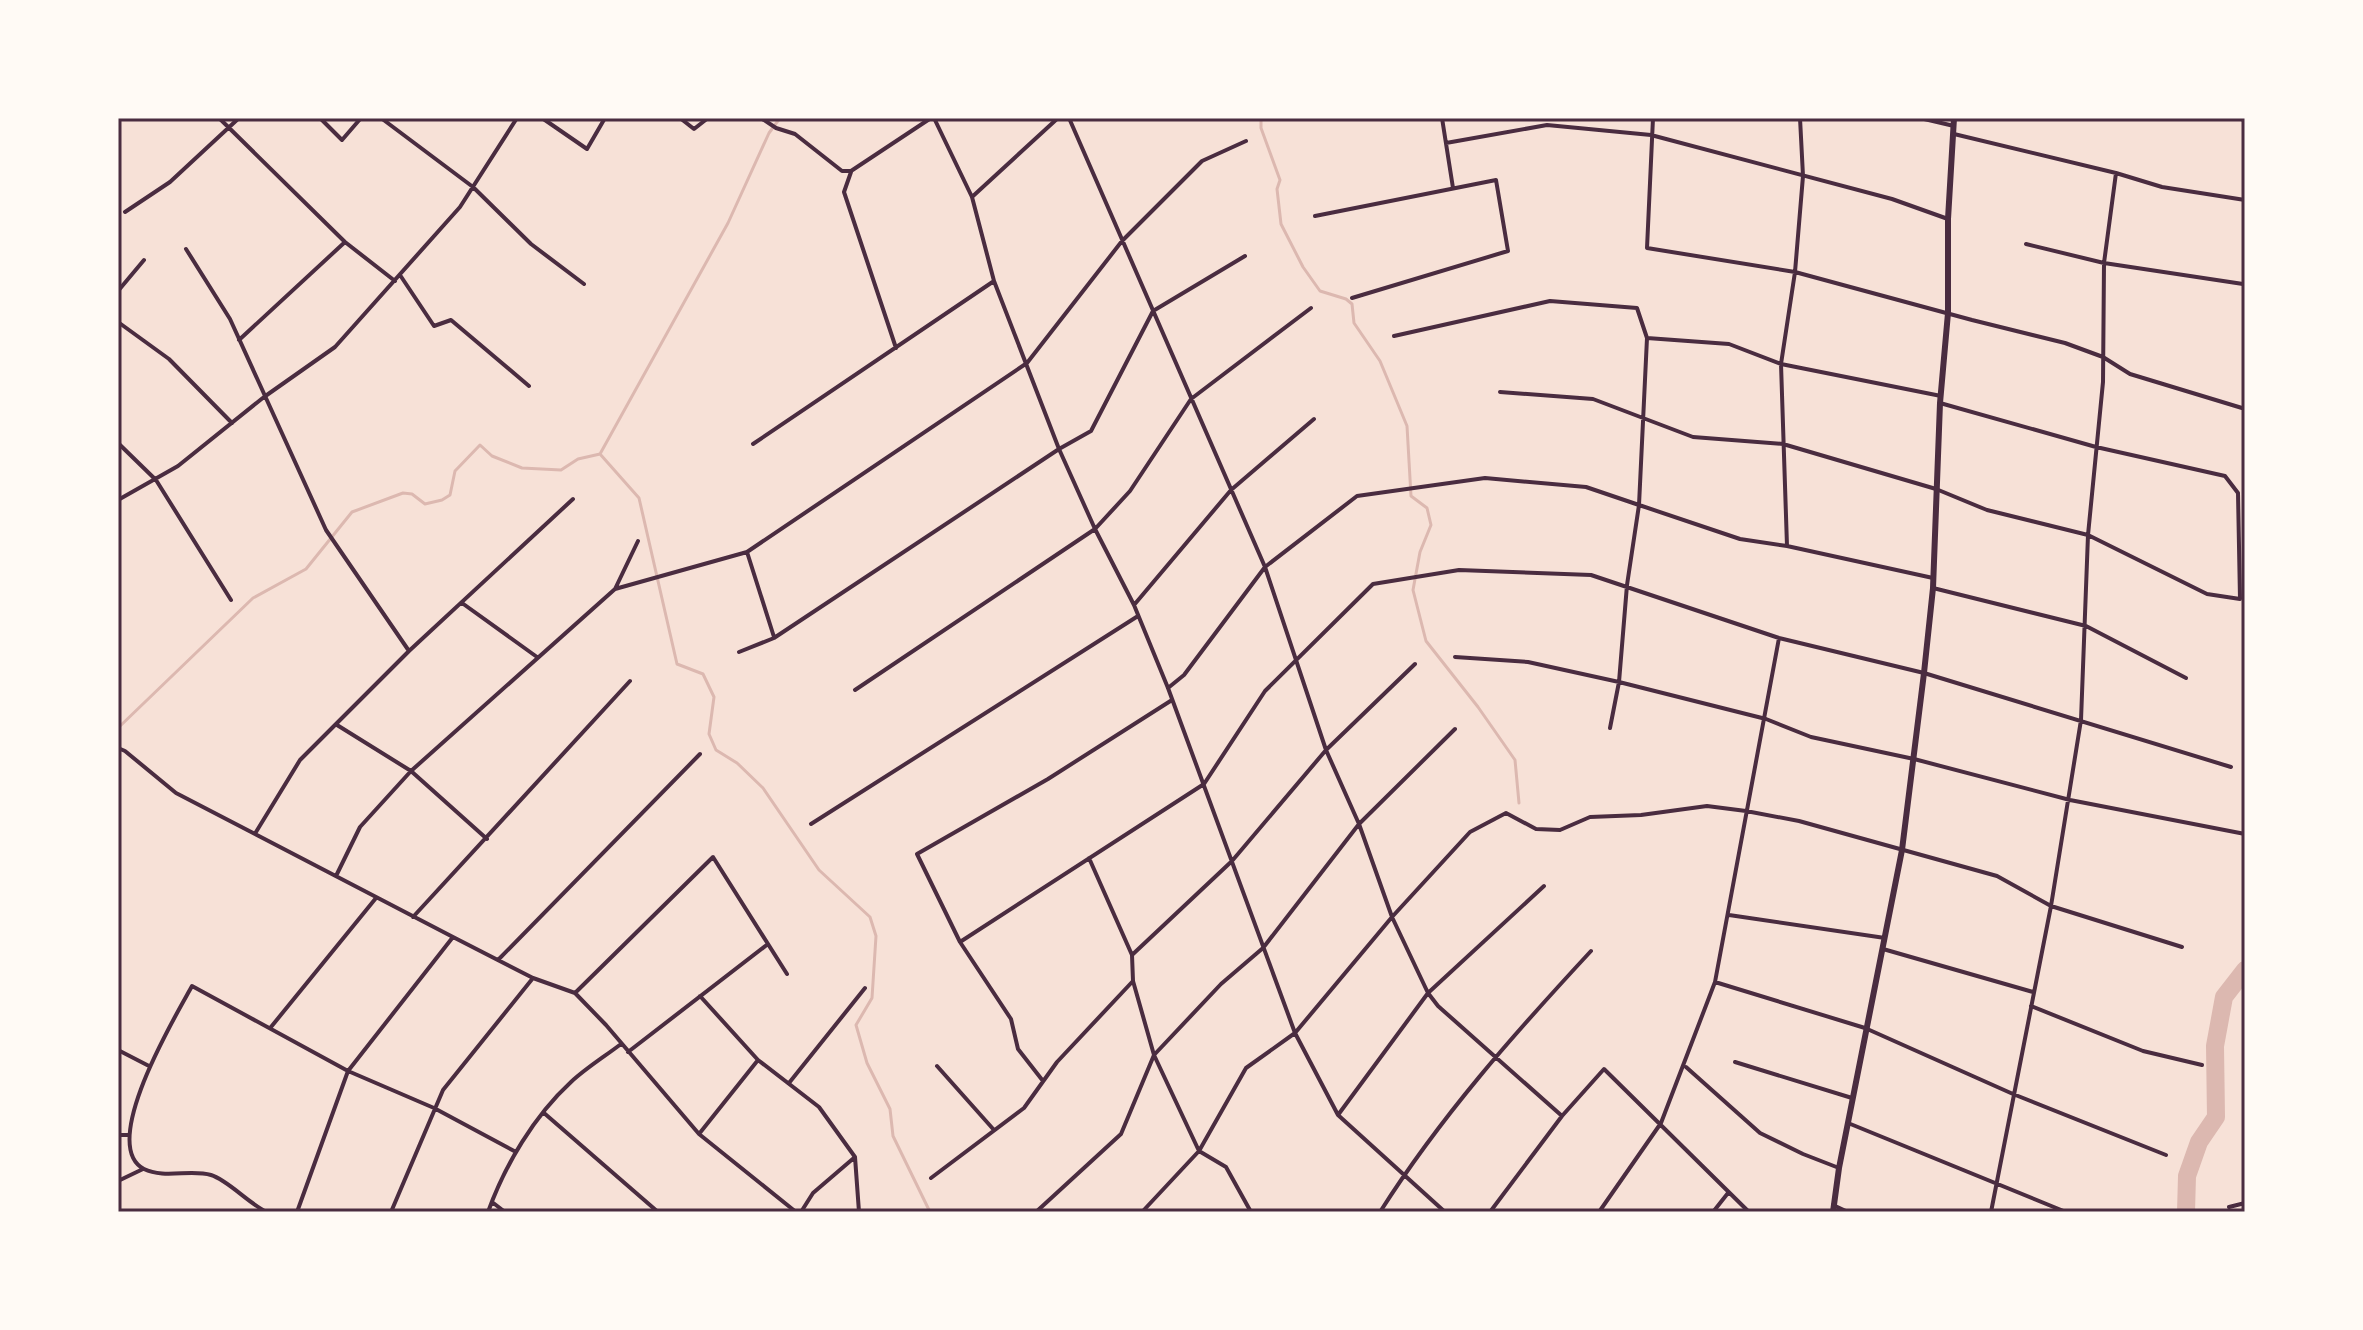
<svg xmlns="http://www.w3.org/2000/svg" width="2363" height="1330" font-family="Figtree,sans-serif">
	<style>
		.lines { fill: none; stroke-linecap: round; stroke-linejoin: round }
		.stream { stroke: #dcb8b0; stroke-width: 3 }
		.river { stroke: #dcb8b0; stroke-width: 18 }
		.minor { stroke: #4a2c40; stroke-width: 4 }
		.tertiary { stroke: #4a2c40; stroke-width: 6 }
		.neatline { fill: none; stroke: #4a2c40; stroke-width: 3 }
	</style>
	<rect width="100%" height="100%" fill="#f7e1d7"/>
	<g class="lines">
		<path class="stream" d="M1261,118V128L1280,180L1277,189L1281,224L1303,267L1320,291L1346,299L1352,304L1354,323L1380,361L1407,426L1411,496L1427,508L1431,525L1420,552L1413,590L1426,641L1478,707L1515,760L1519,803
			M600,454L639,498L677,664L703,674L714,697L709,734L716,750L737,763L763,788L819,870L870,917L876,936L872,998L856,1025L867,1063L890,1109L893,1136L930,1212
			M118,728L253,598L306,569L352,512L403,493L412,494L425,504L442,500L450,495L455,471L480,445L492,456L522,468L561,470L578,459L600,454L728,223L769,133L780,118
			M118,768V782"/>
		<path class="river" d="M2186,1212L2187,1176L2199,1142L2216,1117L2215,1046L2224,997L2245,970"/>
		<path class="minor" d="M219,118L345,242L395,281
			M320,118L342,140L361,118
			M381,118L473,187L531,244L584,284
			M542,118L587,149L605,118
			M680,118L694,129L708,118
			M761,118L776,128L795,134L842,171H851L931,118
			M934,118L972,197L994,281L1059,449L1095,529L1134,605L1168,688L1295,1033L1338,1115L1445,1212
			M1069,118L1265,567L1326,750L1359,824L1392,917L1428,993L1438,1006L1562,1116
			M1442,118L1453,188
			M1653,118L1647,248L1795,272L1972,320L2065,343L2103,357L2130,374L2242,408
			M1920,118L1954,126
			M2237,118L2245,120
			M1954,134L2116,173L2162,187L2245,200
			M1446,143L1547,125L1651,135L1892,199L1948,219
			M851,172L844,192L896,348
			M972,197L1058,118
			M125,212L170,182L239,118
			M1315,216L1496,180L1508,251L1352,298
			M2026,244L2104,263L2243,284
			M186,249L230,319L326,530L409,651
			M400,275L434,326L451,320L529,386
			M118,291L144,260
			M118,322L169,359L232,423
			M1394,336L1550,301L1637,308L1647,338L1639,505L1740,539L1787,546L1933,578
			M1647,338L1729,344L1781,364L1941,396
			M239,340L345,242
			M1500,392L1593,399L1693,437L1783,444L1936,489L1987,510L2088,535L2207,594L2240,599L2238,493L2225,476L2096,447L1940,403
			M118,443L156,480L231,600
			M753,444L994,281
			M118,500L178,466L264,397L335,347L460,207L517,118
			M1787,546L1781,364L1795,272L1803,176L1800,118
			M747,552L774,637
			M1933,588L2086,626L2186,678
			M615,589L638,541
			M462,603L537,657
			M1134,605L1231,490L1314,419
			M739,652L774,638L1059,449L1091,431L1153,311L1245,256
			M1455,657L1528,662L1619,682L1766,719L1811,737L1914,759L2070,800L2245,834
			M1168,688L1184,675L1265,567L1357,496L1485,478L1586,487L1639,505L1627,585L1619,682L1610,728
			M855,690L1095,529L1130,491L1191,399L1311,308
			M337,725L411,771L487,839
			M118,748L125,751L176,793L453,937L533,978L575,993L606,1025L699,1134L796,1212
			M811,824L1138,616
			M256,832L300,760L409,651L573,499
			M1089,858L1132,955L1133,981L1154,1055L1199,1151L1226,1167L1251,1212
			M336,876L360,827L411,771L615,589L747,552L1027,363L1122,241L1202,161L1246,141
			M1729,915L1885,938
			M413,917L630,681
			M960,942L1204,784L1265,691L1373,584L1459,570L1591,575L1779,638L1924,673L2231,767
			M1883,949L2033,992
			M1132,955L1232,861L1326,750L1415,664
			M498,960L700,754
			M1715,982L1865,1028L2013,1094L2166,1155
			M575,993L713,857L787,974
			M700,996L758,1060L819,1107L855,1157L859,1212
			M2031,1006L2143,1051L2202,1065
			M271,1027L376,898
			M118,1050L149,1066
			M628,1052L768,944
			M1735,1062L1852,1098
			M937,1066L994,1130
			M1686,1067L1760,1133L1803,1154L1839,1168
			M1043,1081L1018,1049L1011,1019L960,942L917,854L1048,779L1172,700
			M789,1083L865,988
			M544,1113L658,1212
			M1338,1115L1428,993L1544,886
			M1848,1123L2066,1212
			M699,1134L758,1060
			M118,1135H128
			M931,1178L1024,1108L1057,1062L1133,981
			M118,1181L143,1169
			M492,1202L505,1212
			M1833,1205L1848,1212
			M2229,1207L2245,1203
			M267,1212C249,1204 228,1180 211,1175C191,1169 164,1179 144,1169C98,1145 175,1017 192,986L348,1071L434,1108L516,1152
			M297,1212L348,1071L453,937
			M391,1212L443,1090L533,978
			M488,1212C505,1165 534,1116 571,1082C586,1068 604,1057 621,1044
			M801,1212L813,1193L855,1157
			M1036,1212L1121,1134L1154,1055L1221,984L1263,948L1359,824L1455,729
			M1142,1212L1199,1151L1246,1068L1295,1033L1392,917L1470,832L1506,813L1536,829L1560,830L1590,817L1641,815L1707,806L1746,811L1799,821L1997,876L2051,906L2182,947
			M1380,1212C1441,1116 1514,1034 1591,951
			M1490,1212L1562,1116L1604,1069L1749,1212
			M1599,1212L1661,1123L1715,982L1779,638
			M1713,1212L1728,1193
			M1991,1212L2051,906L2081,720L2088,535L2103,382L2104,263L2116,173"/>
		<path class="tertiary" d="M1833,1212L1839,1168L1902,850L1924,673L1933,588L1940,403L1948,313V219L1954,118"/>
	</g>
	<rect width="2363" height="1330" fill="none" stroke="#fffaf5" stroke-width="240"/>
	<rect x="120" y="120" width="2123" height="1090" class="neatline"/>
</svg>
